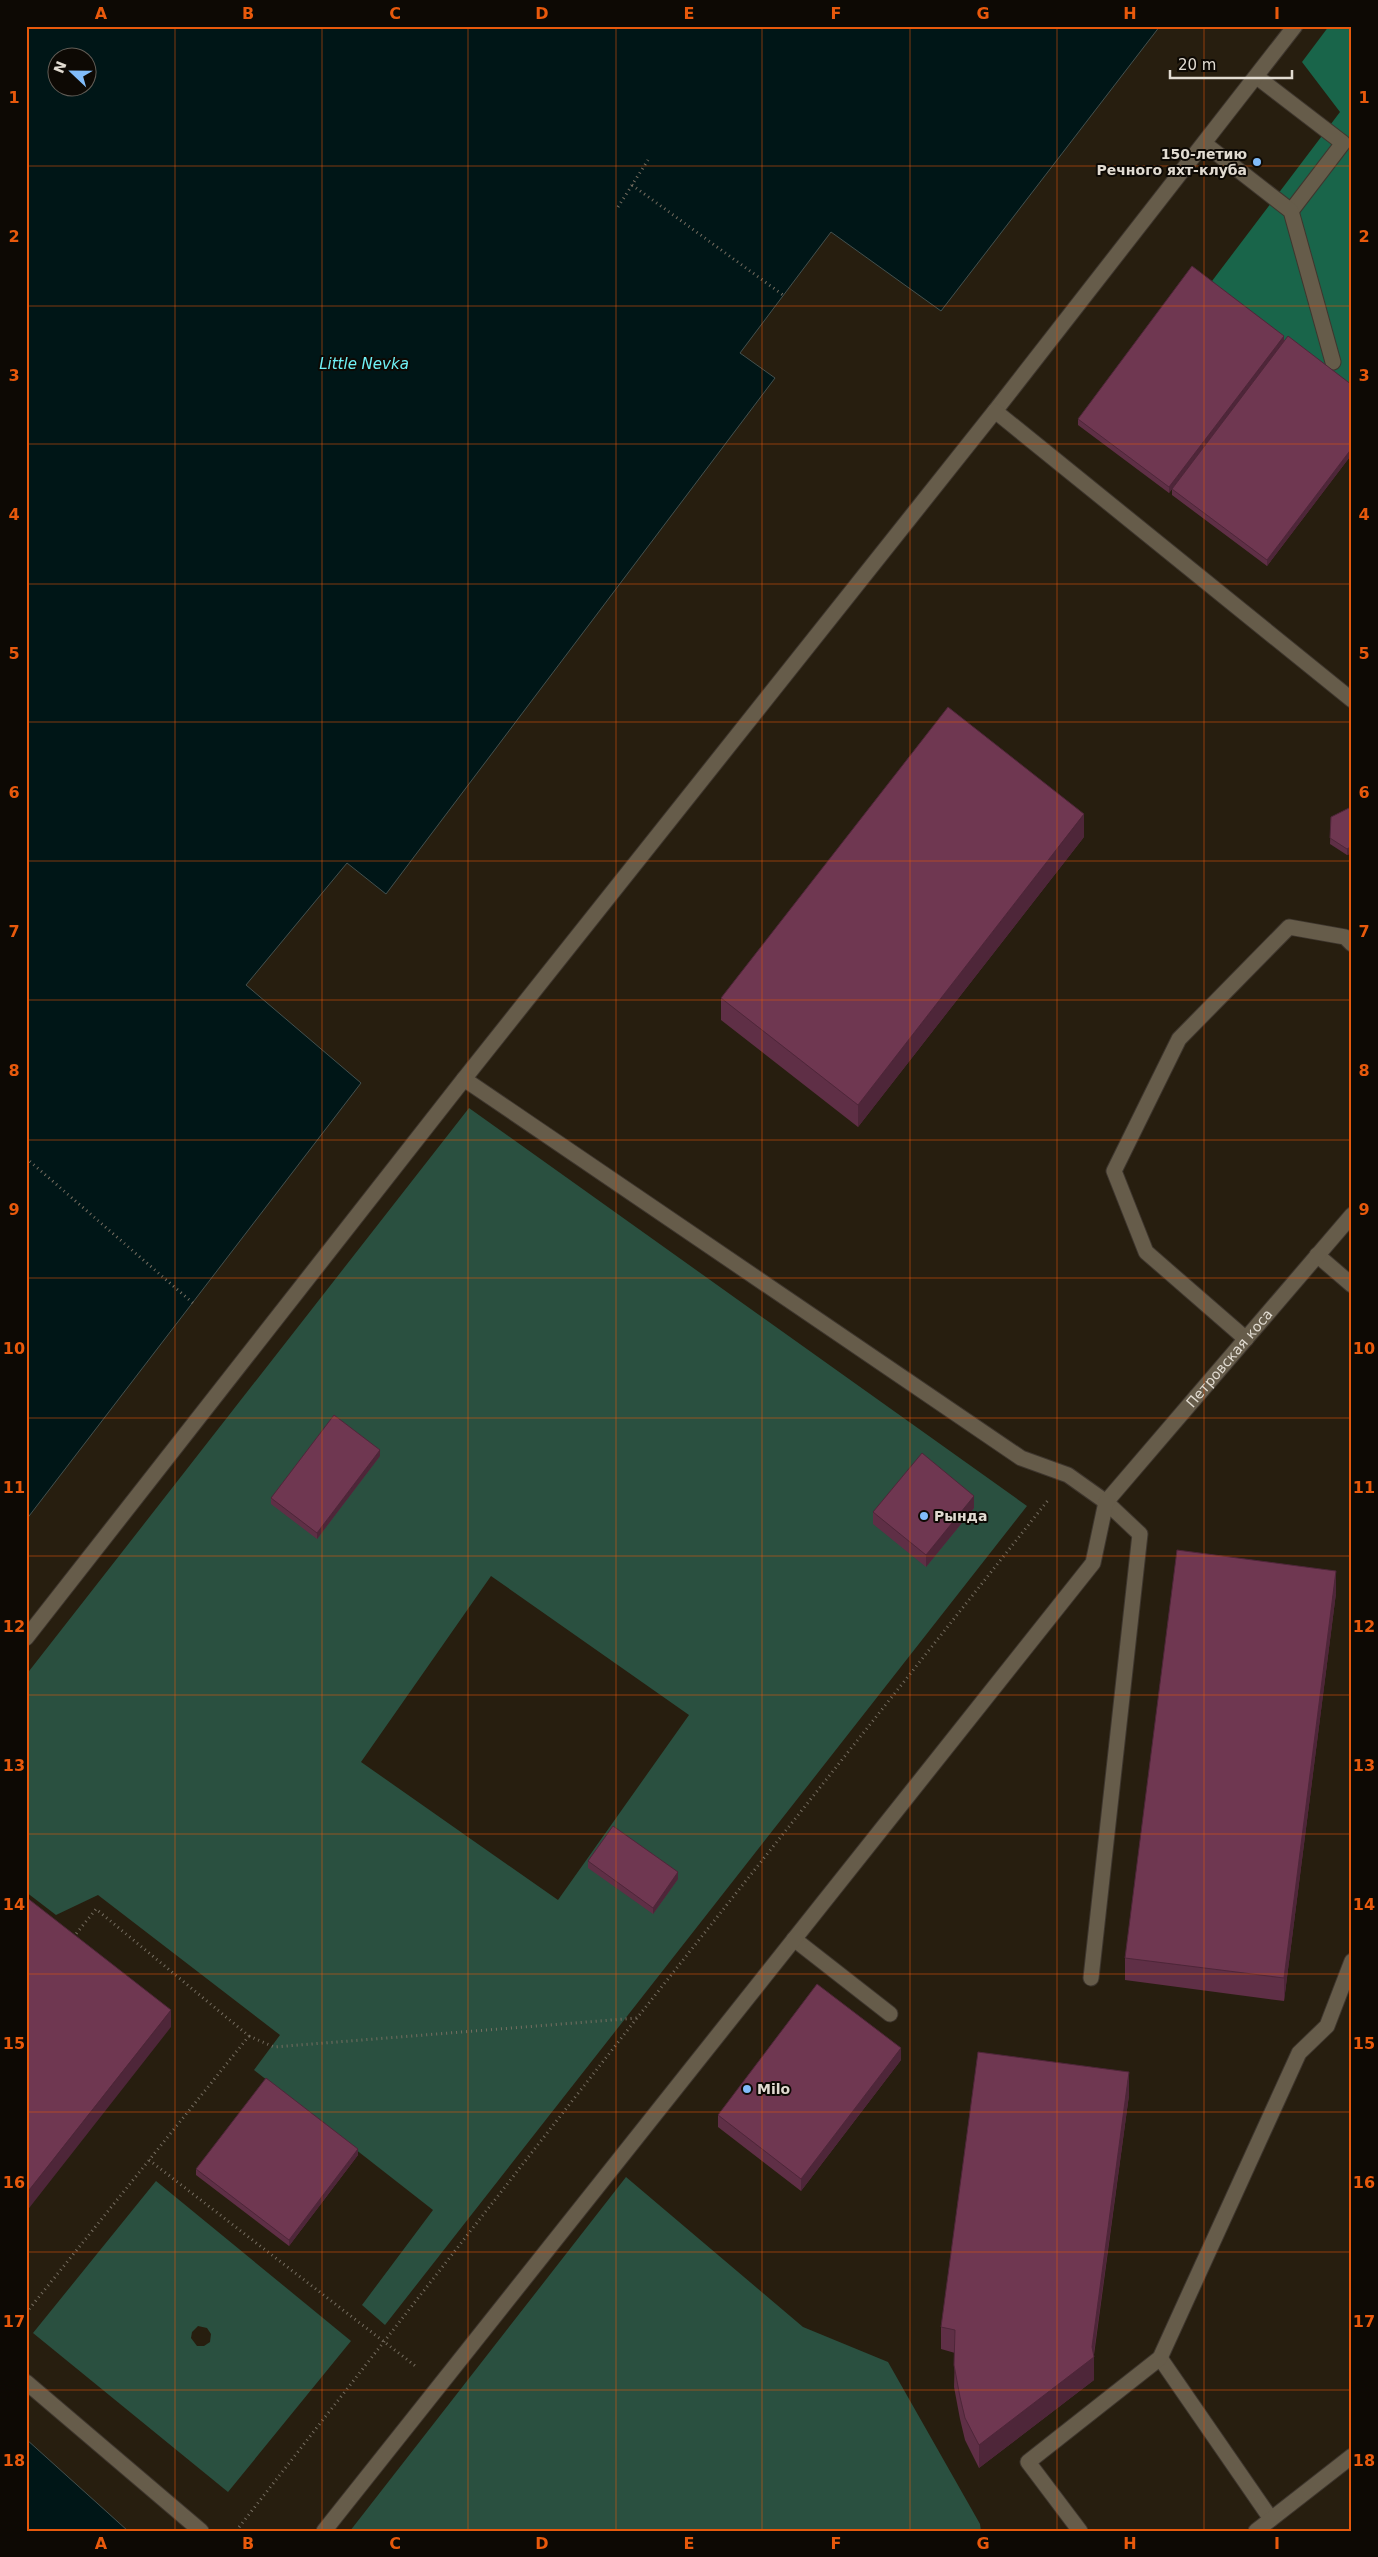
<svg xmlns="http://www.w3.org/2000/svg" width="1378" height="2557" font-family="'DejaVu Sans',sans-serif">
	<style>
		.green { fill: #2a5040; fill-rule: evenodd }
		.forest { fill: #19654a }
		.water { fill: #001617; stroke: #44514f; fill-rule: evenodd }
		.lines { fill: none; stroke-linecap: round; stroke-linejoin: round }
		.lane-casing { stroke: #3e362e; stroke-width: 17 }
		.path { stroke: #766e61; stroke-width: 3; stroke-dasharray: 1 4; stroke-linecap: butt }
		.lane { stroke: #665c4a; stroke-width: 15 }
		.wall { fill: #5f2f46 }
		.shaded-wall { fill: #4e2639 }
		.building { fill: #6f3751; stroke: #4e2639 }
		.grid { fill: none; stroke: #e8590c; stroke-width: 1; stroke-opacity: 0.55 }
		.poi-dot { fill: #81bcfa; stroke: #0d0904; stroke-width: 2 }
		.labels { text-anchor: middle; stroke-width: 4; stroke-linejoin: round; paint-order: stroke }
		.poi-label { font-size: 14px; font-weight: bold; fill: #e1dbd1; stroke: #0d0904; text-anchor: start }
		.street-label { font-size: 14px; fill: #e1dbd1; stroke: #0d0904 }
		.water-label { font-size: 15px; font-style: italic; fill: #6ff1f6; stroke: #0d0904 }
		.neatline { fill: none; stroke: #e8590c; stroke-width: 2 }
		.grid-label { font-size: 16px; text-anchor: middle; font-weight: bold; fill: #e8590c }
	</style>
	<rect width="100%" height="100%" fill="#271e0f"/>
	<path class="green" d="M469,1108L1027,1506L385,2325L362,2305L433,2210L254,2070L280,2035L98,1895L56,1915L26,1892V1675ZM491,1576L689,1715L558,1900L361,1762Z
		M626,2177L803,2327L888,2362L980,2524L981,2531H350Z
		M156,2181L351,2341L228,2492L33,2333ZM198,2326L207,2328L211,2334L210,2342L204,2346H197L191,2338L192,2332Z"/>
	<path class="forest" d="M1329,26H1352V392L1209,285L1340,112L1302,62Z"/>
	<path class="water" d="M26,26H1160L941,311L831,232L740,353L775,378L386,894L347,863L246,985L361,1083L26,1520ZM58,58H88V88H58Z
		M26,2439L128,2531H26Z"/>
	<g class="lines">
		<g class="lane-casing">
			<g id="lane">
				<path d="M1257,77L1343,143L1291,211"/>
				<path d="M1205,144L1291,211L1333,362"/>
				<path d="M995,411L1295,26"/>
				<path d="M464,1079L995,411L1352,700"/>
				<path d="M1317,1255L1352,1285"/>
				<path d="M1246,1339L1146,1252L1114,1171L1179,1039L1289,927L1345,937L1352,944"/>
				<path d="M26,1638L464,1079L1021,1458L1068,1475L1106,1502L1140,1534L1091,1978"/>
				<path d="M794,1939L890,2014"/>
				<path d="M1160,2358L1271,2519"/>
				<path d="M26,2382L201,2531"/>
				<path id="s1" d="M324,2531L1093,1563L1106,1502L1352,1215"/>
				<path d="M1080,2531L1028,2462L1160,2358L1299,2053L1327,2026L1352,1961"/>
				<path d="M1256,2531L1352,2456"/>
			</g>
		</g>
		<path class="path" d="M632,185L783,295
			M618,207L648,160
			M26,1158L194,1304
			M249,2036L274,2047L637,2018
			M149,2160L418,2368
			M26,2313L249,2036L96,1909L76,1934
			M236,2531L637,2018L1049,1499"/>
		<use href="#lane" class="lane"/>
	</g>
	<path class="wall" d="M1284,342L1352,385V454L1267,566L1172,495V489L1169,493L1078,425V419Z
		M1352,810V853L1347,855L1330,844L1331,817Z
		M1084,837L858,1127L721,1020V998Z
		M380,1456L317,1539L271,1504V1498Z
		M974,1508L926,1567L873,1524V1512Z
		M1336,1593L1284,2001L1125,1980V1958Z
		M588,1861L678,1879L653,1914L588,1868Z
		M901,2060L801,2191L718,2127V2115Z
		M1129,2095L1094,2355V2380L979,2468L965,2440L960,2419L954,2387L955,2353L941,2349V2327Z
		M358,2155L289,2246L196,2175V2169Z"/>
	<path class="shaded-wall" d="M1284,336V342L1169,493V487Z
		M1352,448V454L1267,566V560Z
		M1084,814V837L858,1127V1105Z
		M1352,846V853L1347,855V849Z
		M380,1450V1456L317,1539V1533Z
		M974,1496V1508L926,1567V1555Z
		M1336,1571V1593L1284,2001V1978Z
		M678,1872V1879L653,1914V1908Z
		M171,2010V2027L26,2212V2194Z
		M901,2048V2060L801,2191V2179Z
		M1129,2072V2095L1093,2358L1094,2357V2380L979,2468V2445L1092,2347Z
		M358,2149V2155L289,2246V2240Z"/>
	<path class="building" d="M1192,266L1284,336L1169,487L1078,419Z
		M1288,336L1352,385V448L1267,560L1172,489Z
		M948,707L1084,814L858,1105L721,998Z
		M1349,808L1352,810V846L1347,849L1330,838L1331,817Z
		M334,1415L380,1450L317,1533L271,1498Z
		M922,1453L974,1496L926,1555L873,1512Z
		M1177,1550L1336,1571L1284,1978L1125,1958Z
		M613,1826L678,1872L653,1908L588,1861Z
		M26,1897L171,2010L26,2194Z
		M817,1984L901,2048L801,2179L718,2115Z
		M978,2052L1129,2072L1092,2347L1094,2357L979,2445L965,2418L960,2397L954,2365L955,2330L941,2327Z
		M266,2078L358,2149L289,2240L196,2169Z"/>
	<path class="grid" d="M175,26V2531M322,26V2531M468,26V2531M616,26V2531M762,26V2531M910,26V2531M1057,26V2531M1204,26V2531M26,166H1352M26,306H1352M26,444H1352M26,584H1352M26,722H1352M26,861H1352M26,1000H1352M26,1140H1352M26,1278H1352M26,1418H1352M26,1556H1352M26,1695H1352M26,1834H1352M26,1974H1352M26,2112H1352M26,2252H1352M26,2390H1352"/>
	<g class="poi-dot">
		<circle cx="1257" cy="162" r="5"/>
		<circle cx="924" cy="1516" r="5"/>
		<circle cx="747" cy="2089" r="5"/>
	</g>
	<g class="labels">
		<g class="poi-label">
			<text x="1247" y="159" text-anchor="end">150-летию<tspan x="1247" dy="16">Речного яхт-клуба</tspan></text>
			<text x="934" y="1521">Рында</text>
			<text x="757" y="2094">Milo</text>
		</g>
		<g class="street-label">
			<text dy="5" stroke="none"><textPath href="#s1" startOffset="1488">Петровская коса</textPath></text>
		</g>
		<g class="water-label">
			<text x="364" y="369">Little Nevka</text>
		</g>
	</g>
	<rect width="1378" height="2557" fill="none" stroke="#0d0904" stroke-width="55"/>
	<g transform="translate(72 72) rotate(292)"><circle r="24" fill="#0d0904" stroke="#625d56"/>
	<path d="M0-4L9 19L0 12L-9 19Z" fill="#81bcfa"/>
	<text y="-8" font-size="14" font-weight="bold" text-anchor="middle" fill="#e1dbd1">N</text>
	</g>
	<path d="M1170 70v8h122v-8" fill="none" stroke="#e1dbd1" stroke-width="2.5"/>
	<text x="1178" y="70" font-size="15" fill="#e1dbd1" stroke="#0d0904" stroke-width="4" paint-order="stroke">20 m</text>
	<rect x="28" y="28" width="1322" height="2502" class="neatline"/>
	<g class="grid-label">
		<text x="101" y="19">A</text>
		<text x="248" y="19">B</text>
		<text x="395" y="19">C</text>
		<text x="542" y="19">D</text>
		<text x="689" y="19">E</text>
		<text x="836" y="19">F</text>
		<text x="983" y="19">G</text>
		<text x="1130" y="19">H</text>
		<text x="1277" y="19">I</text>
		<text x="14" y="103">1</text>
		<text x="1364" y="103">1</text>
		<text x="14" y="242">2</text>
		<text x="1364" y="242">2</text>
		<text x="14" y="381">3</text>
		<text x="1364" y="381">3</text>
		<text x="14" y="520">4</text>
		<text x="1364" y="520">4</text>
		<text x="14" y="659">5</text>
		<text x="1364" y="659">5</text>
		<text x="14" y="798">6</text>
		<text x="1364" y="798">6</text>
		<text x="14" y="937">7</text>
		<text x="1364" y="937">7</text>
		<text x="14" y="1076">8</text>
		<text x="1364" y="1076">8</text>
		<text x="14" y="1215">9</text>
		<text x="1364" y="1215">9</text>
		<text x="14" y="1354">10</text>
		<text x="1364" y="1354">10</text>
		<text x="14" y="1493">11</text>
		<text x="1364" y="1493">11</text>
		<text x="14" y="1632">12</text>
		<text x="1364" y="1632">12</text>
		<text x="14" y="1771">13</text>
		<text x="1364" y="1771">13</text>
		<text x="14" y="1910">14</text>
		<text x="1364" y="1910">14</text>
		<text x="14" y="2049">15</text>
		<text x="1364" y="2049">15</text>
		<text x="14" y="2188">16</text>
		<text x="1364" y="2188">16</text>
		<text x="14" y="2327">17</text>
		<text x="1364" y="2327">17</text>
		<text x="14" y="2466">18</text>
		<text x="1364" y="2466">18</text>
		<text x="101" y="2549">A</text>
		<text x="248" y="2549">B</text>
		<text x="395" y="2549">C</text>
		<text x="542" y="2549">D</text>
		<text x="689" y="2549">E</text>
		<text x="836" y="2549">F</text>
		<text x="983" y="2549">G</text>
		<text x="1130" y="2549">H</text>
		<text x="1277" y="2549">I</text>
	</g>
</svg>
